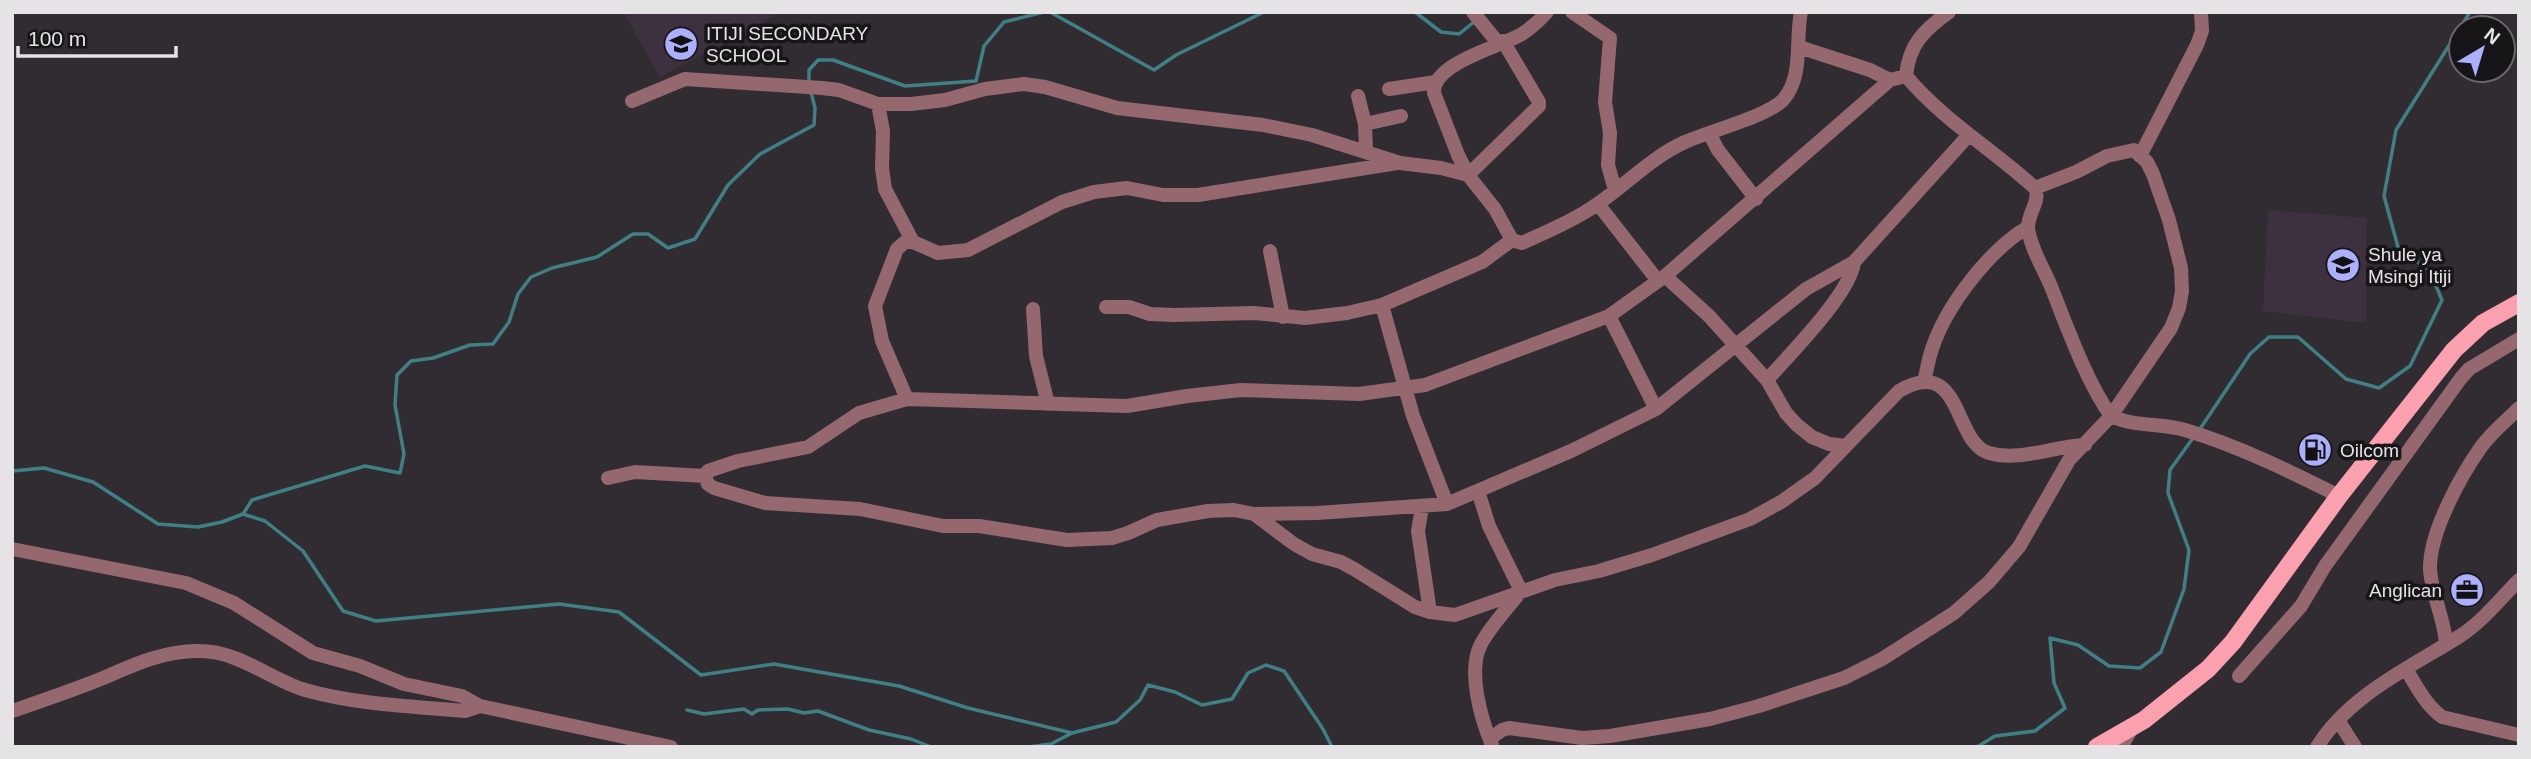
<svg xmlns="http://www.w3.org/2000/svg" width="2531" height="759" font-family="Arial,sans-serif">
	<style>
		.education { fill: #3d313f }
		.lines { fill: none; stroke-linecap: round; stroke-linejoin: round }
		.stream { stroke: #3f8085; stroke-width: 3.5 }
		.minor { stroke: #94686e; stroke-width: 14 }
		.major { stroke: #faa0ae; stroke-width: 18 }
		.labels { text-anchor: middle; stroke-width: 7; stroke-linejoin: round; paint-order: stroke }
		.poi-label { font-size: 19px; fill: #e6e3e7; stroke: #171518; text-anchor: start }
	</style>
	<rect width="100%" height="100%" fill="#312c32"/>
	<path class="education" d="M623,12H781L660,77Z
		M2268,210L2366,218V323L2263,311Z"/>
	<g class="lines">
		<path class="stream" d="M1050,12L1154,70L1176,55L1264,12
			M1415,12L1441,32L1459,34L1474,22
			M809,85V70L818,60H833L905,86L976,81L984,46L1004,22L1044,12
			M2200,429L2250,354L2269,337H2298L2346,379L2379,388L2410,366L2442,300L2429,270L2398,247L2384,196L2396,130L2470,12
			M12,471L44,468L93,482L158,524L198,527L222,522L243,514L252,500L365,466L400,473L404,454L395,405L397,375L411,361L433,358L470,345L493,344L509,322L518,294L531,277L552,268L597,257L633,234H648L668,248L695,239L728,185L760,154L814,125L815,108L811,92
			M243,514L265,521L303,551L343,611L376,621L559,604L619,612L701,675L774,664L899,686L968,708L1072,733L1116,722L1140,700L1148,685L1175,692L1202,705L1232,699L1248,673L1266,665L1284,671L1323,729L1332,747
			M687,710L704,714L744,709L752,714L758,710L788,709L804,713L818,711L869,730L911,739L931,747
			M1028,747L1051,744L1070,734
			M1977,747L1995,736L2035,731L2065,708L2054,683L2050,638L2078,645L2109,666L2140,668L2161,652L2184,589L2189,550L2168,493L2170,470L2193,438"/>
		<path class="minor" d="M1473,12L1498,43
			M1572,12L1610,38L1605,102L1610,133L1608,165L1615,190
			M1949,12C1924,30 1909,44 1906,76C1945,122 1991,148 2035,188C2041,201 2027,214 2028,229C2031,248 2042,266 2050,284C2066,324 2086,381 2111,416C2134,427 2161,423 2185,430C2239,446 2289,471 2339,496
			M1503,41L1539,102V106L1468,175L1458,155L1434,93C1432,63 1502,46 1522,34C1531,28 1540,20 1547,12
			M1799,47L1870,70L1890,80
			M1906,76L1890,80L1665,276L1609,316L1425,385L1359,394L1241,390L1187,396L1127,406L907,399L859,413L808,447L738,461L708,471L705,476L708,484L714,488L765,503L860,509L943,526H979L1067,540L1112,538L1128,533L1157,520L1208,511L1234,510L1254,514L1317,513L1447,504L1571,451L1656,409L1806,289L1854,262L1968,136
			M1389,89L1436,82
			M1358,96L1365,124L1366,150
			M632,101L685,79L822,88L839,90L878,104H911L945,100L985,89L1024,84L1045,87L1117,108L1263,125L1312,135L1400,163L1441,168L1468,175L1495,209L1512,240L1522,243C1546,232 1571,222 1593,207C1624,187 1651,157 1685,142C1707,132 1768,116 1783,100C1804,76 1795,40 1801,12
			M878,104L883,131L882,168L885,189L913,242L938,253L968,250L1062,202L1094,192L1127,188L1163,195H1198L1397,163
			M1365,124L1401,116
			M1709,133L1718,150L1756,199
			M2140,156L2197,45L2202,31L2201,12
			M1598,204L1658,281
			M1270,251L1283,317
			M1665,276L1709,316L1767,380L1786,413L1797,425L1812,437L1829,444L1846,446
			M1382,305L1413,416L1447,504
			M1106,307H1129L1150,314L1174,315L1254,313L1305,318L1347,313L1382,305L1482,262L1512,240
			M1033,309L1036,356L1048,404
			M1609,316L1656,409
			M1767,380C1789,355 1851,293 1854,262
			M1924,381C1927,371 1928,360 1932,349C1946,306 1989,250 2028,227
			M907,399L882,341L875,306L897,249L905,242H913
			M608,478L635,472L705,476
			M1478,491L1489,526L1521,591C1508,608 1491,625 1481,644C1467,671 1481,719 1492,745
			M1422,507L1418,531L1430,612
			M1254,514L1294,544L1312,554L1341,562L1354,569L1415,607L1430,612L1455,615L1555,580L1599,571L1652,555L1750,519L1781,502L1815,478L1899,391C1963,354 1952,442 1989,453C2019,462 2054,446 2085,445
			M12,549L186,583L234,603L313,653L360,666L404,684L462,696L480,706
			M2446,643C2444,618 2432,595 2430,570C2429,533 2460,477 2481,447C2492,432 2506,421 2519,408
			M2406,669C2417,687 2425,704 2442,717L2519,735
			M2239,676L2301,606L2325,566L2461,378L2469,369L2519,339
			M12,711C44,700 77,689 108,676C137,663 168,650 200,651C238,651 270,679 305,690C350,703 405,706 453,710L465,711L480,706L671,747
			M2338,720L2355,747
			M1490,739L1502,730L1509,728L1582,738L1610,736L1710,719L1759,706L1844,678L1882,659L1954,613L1989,582L2019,547L2069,460L2111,416L2171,328L2179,308L2182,291L2181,268L2169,220L2153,174L2147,162L2134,150L2107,156L2076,172L2035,188
			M2121,747L2132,728
			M2317,747C2349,695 2411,667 2460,636C2483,621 2500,599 2519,580"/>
		<path class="major" d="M2097,747L2144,720L2208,669L2233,642L2339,496L2454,350L2483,323L2519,303"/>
	</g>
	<defs>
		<g id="school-disc" transform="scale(1.75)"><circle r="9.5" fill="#acaffb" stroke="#171518"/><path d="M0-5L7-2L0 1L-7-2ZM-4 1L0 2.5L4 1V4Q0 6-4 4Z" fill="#111"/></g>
		<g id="fuel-disc" transform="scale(1.75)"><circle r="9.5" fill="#acaffb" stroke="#171518"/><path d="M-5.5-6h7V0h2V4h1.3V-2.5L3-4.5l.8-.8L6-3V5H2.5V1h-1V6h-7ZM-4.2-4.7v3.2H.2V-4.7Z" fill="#111"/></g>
		<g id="office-disc" transform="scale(1.75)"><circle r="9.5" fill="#acaffb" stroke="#171518"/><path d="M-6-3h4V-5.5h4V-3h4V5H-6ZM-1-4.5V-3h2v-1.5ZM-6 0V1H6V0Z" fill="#111"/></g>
	</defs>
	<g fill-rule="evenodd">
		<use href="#school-disc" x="681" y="44"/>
		<use href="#school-disc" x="2343" y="265"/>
		<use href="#fuel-disc" x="2315" y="450"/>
		<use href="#office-disc" x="2467" y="590"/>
	</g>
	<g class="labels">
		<g class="poi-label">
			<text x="706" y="40">ITIJI SECONDARY<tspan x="706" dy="22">SCHOOL</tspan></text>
			<text x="2368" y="261">Shule ya<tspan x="2368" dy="22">Msingi Itiji</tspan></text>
			<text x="2340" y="457">Oilcom</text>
			<text x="2442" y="597" text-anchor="end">Anglican</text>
		</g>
	</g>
	<rect width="2531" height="759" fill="none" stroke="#e6e3e7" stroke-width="28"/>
	<g transform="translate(2482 49) rotate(38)"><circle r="33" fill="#171518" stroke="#6a676b" stroke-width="2"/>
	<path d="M0-5L12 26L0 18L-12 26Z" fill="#acaffb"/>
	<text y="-10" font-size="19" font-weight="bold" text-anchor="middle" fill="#e6e3e7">N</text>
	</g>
	<path d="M18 46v10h158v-10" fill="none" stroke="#e6e3e7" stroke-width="3.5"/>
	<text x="28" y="46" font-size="21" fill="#e6e3e7" stroke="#171518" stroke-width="5" paint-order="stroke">100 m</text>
</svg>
